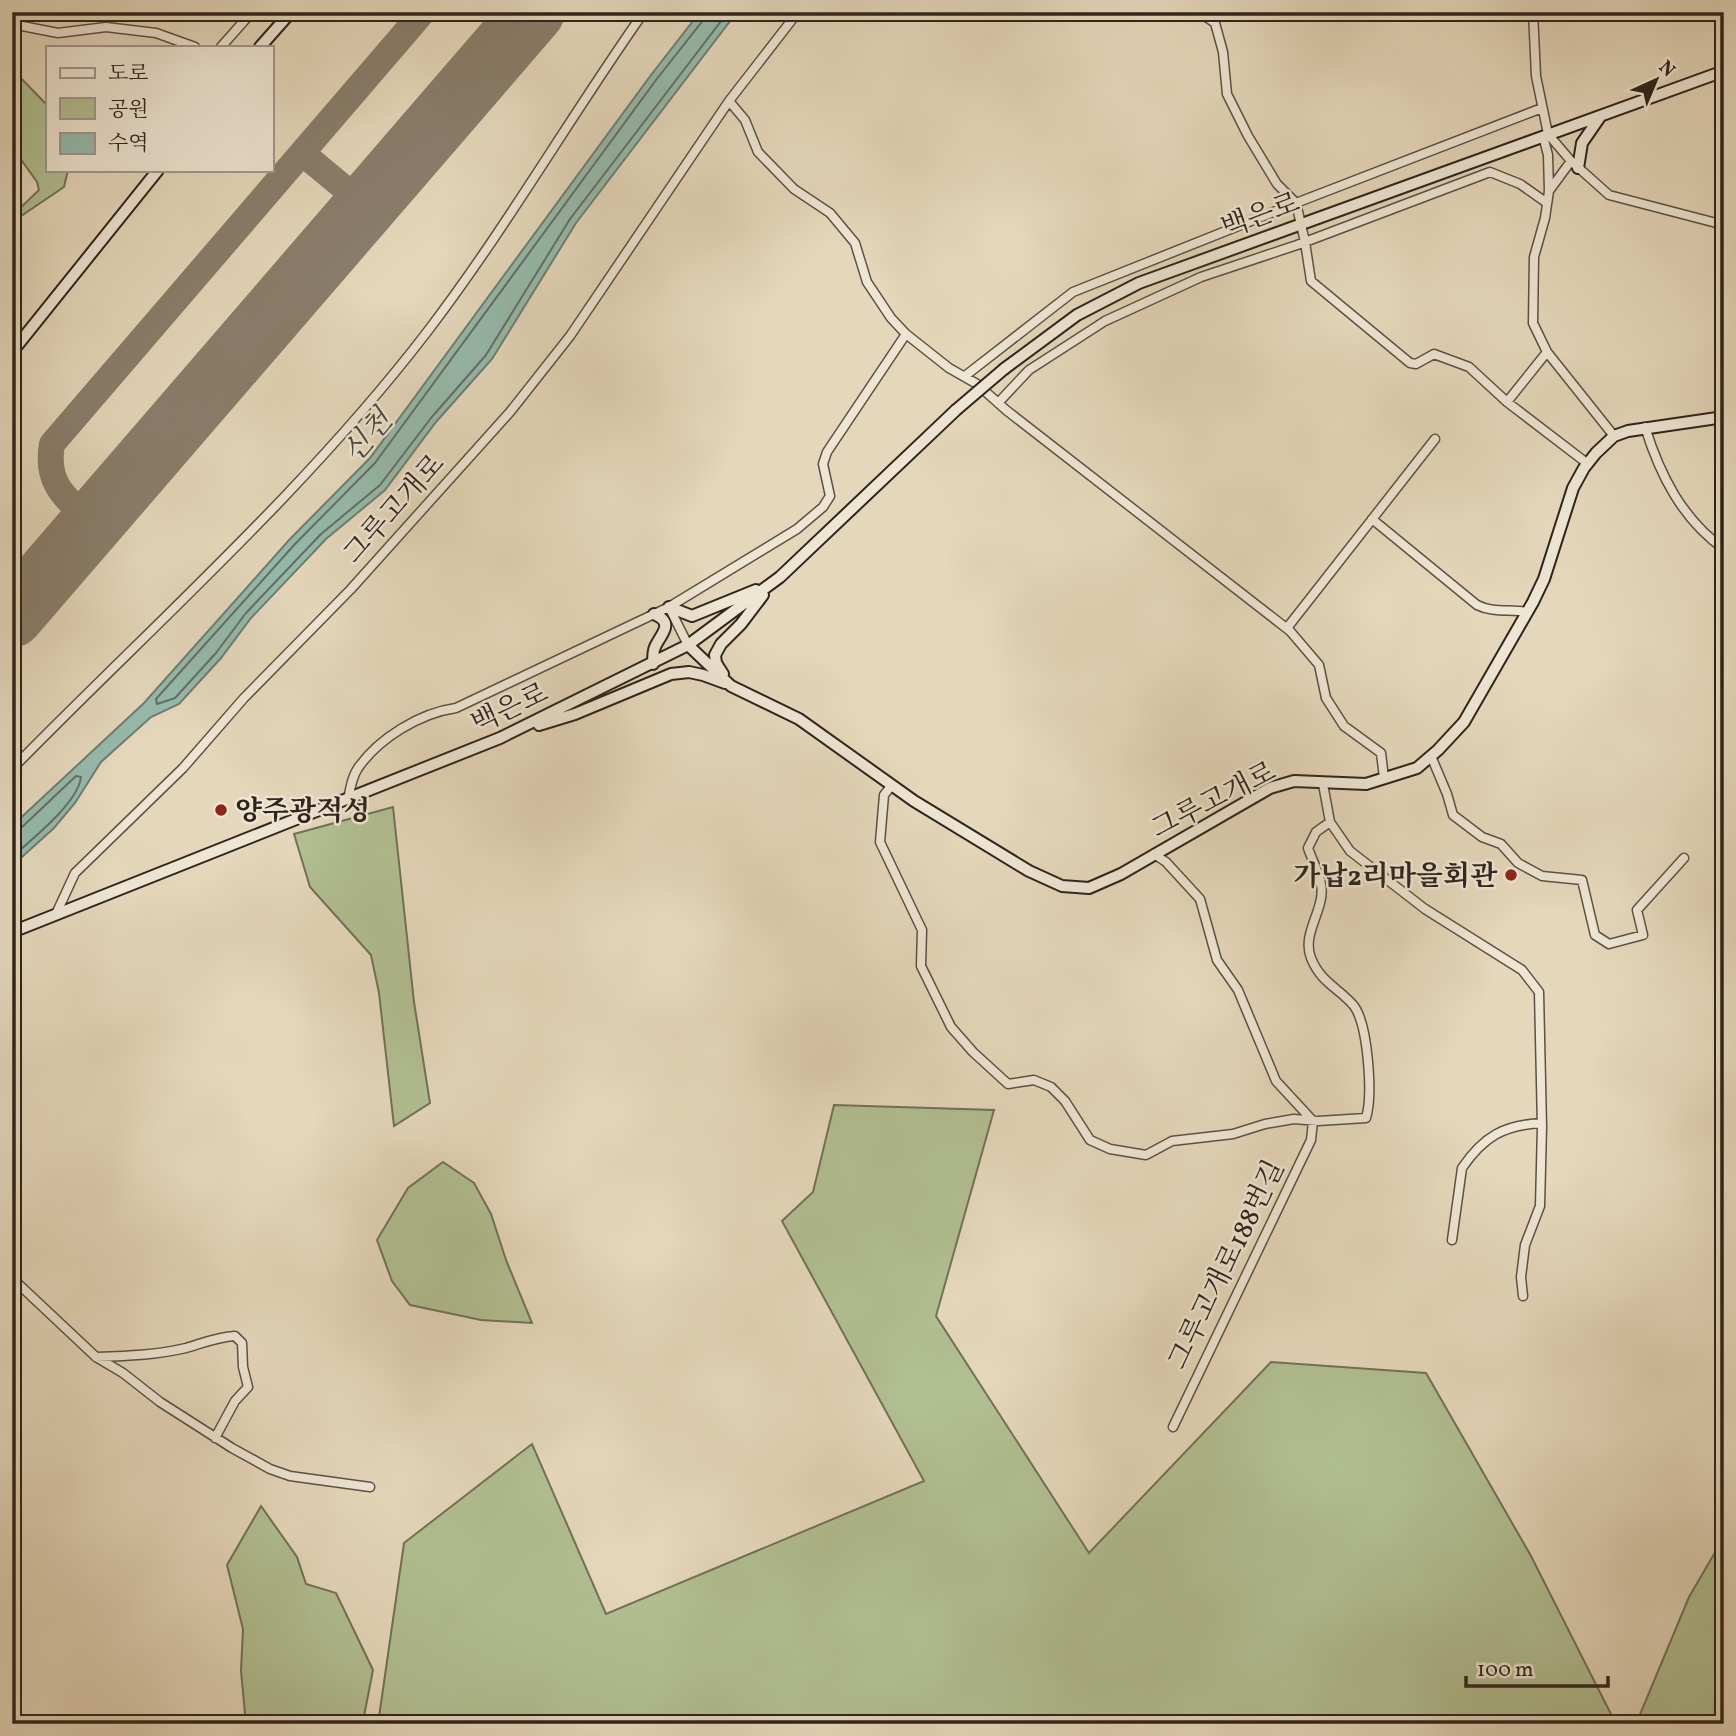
<svg xmlns="http://www.w3.org/2000/svg" width="1736" height="1736" font-family="Vollkorn,'Noto Serif KR',serif">
	<style>
		.green { fill: #b1bf92; stroke: #707258; stroke-width: 2 }
		.water { fill: #96baad; stroke: #6d7e73; stroke-width: 2 }
		.lines { fill: none; stroke-linecap: round; stroke-linejoin: round }
		.shore { stroke: #626f65; stroke-width: 2 }
		.taxiway { stroke: #8a7e6c; stroke-width: 26 }
		.runway { stroke: #8a7e6c; stroke-width: 63 }
		.street-casing { stroke: #5c5144; stroke-width: 11 }
		.secondary-casing { stroke: #2f241d; stroke-width: 14 }
		.street { stroke: #eee5d3; stroke-width: 8 }
		.secondary { stroke: #eee5d3; stroke-width: 10 }
		.secondary-bridge-casing { stroke: #2f241d; stroke-width: 14; stroke-linecap: butt }
		.secondary-bridge { stroke: #eee5d3; stroke-width: 10 }
		.poi-dot { fill: #8f2418; stroke: #eee5d3; stroke-width: 2.5 }
		.labels { text-anchor: middle; stroke-width: 5; stroke-linejoin: round; paint-order: stroke }
		.street-label { font-size: 28px; fill: #2f241d; stroke: #eee5d3 }
		.poi-label { font-size: 28px; font-weight: bold; fill: #2f241d; stroke: #eee5d3; text-anchor: start }
		.water-label { font-size: 30px; font-style: italic; fill: #494a41; stroke: #eee5d3 }
	</style>
	<rect width="100%" height="100%" fill="#e5d7bb"/>
	<filter id="stains"><feTurbulence type="fractalNoise" baseFrequency=".00286" numOctaves="4"/><feColorMatrix values="0 0 0 0 .2 0 0 0 0 .09 0 0 0 0 .02 0 0 0 .5 -.17"/></filter>
	<radialGradient id="worn" r=".72"><stop offset=".6" stop-color="#630" stop-opacity="0"/><stop offset="1" stop-color="#630" stop-opacity=".3"/></radialGradient>
	<path class="green" d="M12,69L47,105V170H68L64,187L12,222V216L39,190L37,182L17,154L12,156Z
		M393,807L414,1002L430,1103L394,1126L379,993L371,955L310,887L294,834Z
		M834,1105L994,1110L936,1316L1089,1553L1271,1362L1426,1373L1531,1556L1616,1724H378L404,1543L532,1444L606,1614L924,1481L782,1221L813,1192Z
		M443,1162L474,1183L491,1214L506,1260L532,1323L481,1320L410,1305L392,1281L377,1240L408,1188Z
		M261,1506L297,1557L306,1584L336,1593L373,1670L364,1716L349,1724H246L241,1671L243,1629L227,1565Z
		M1724,1537V1724H1636L1689,1597Z"/>
	<path class="water" d="M700,12H737L576,223L492,359L436,422L385,490L326,539L251,618L221,658L179,704L151,717L101,762L75,803L54,828L12,866V826L144,703L290,539L370,458L651,75Z"/>
	<g class="lines">
		<path class="shore" d="M705,12L704,19L656,80L375,463L295,544L156,699L157,704L175,698L216,653L246,613L321,534L380,485L431,418L486,355L570,219L728,12
			M12,831L20,829L76,776L81,777C78,803 32,839 12,857"/>
		<path class="taxiway" d="M302,153L366,206
			M93,523C66,498 45,485 52,444L423,12"/>
		<path class="runway" d="M12,616L533,12"/>
		<g class="street-casing">
			<path id="street" d="M1533,12L1536,76L1548,134L1571,161L1609,195L1724,225
				M1206,17L1215,23L1223,52L1227,94L1248,136L1277,184L1296,203L1305,242L1311,281L1410,363L1416,364L1434,354L1469,367L1507,402L1588,464
				M12,24L58,33L106,27L156,33L195,47
				M221,47L252,12
				M729,101L745,120L758,152L794,189L830,213L855,243L867,282L891,318L906,334L949,368L977,384L1006,410L1290,631L1319,665L1326,698L1344,726L1381,753L1384,778
				M1543,136L1548,155L1549,191L1545,218L1534,257L1533,323L1547,352L1614,436
				M1549,191L1571,161
				M965,376L1073,292L1296,203L1542,108
				M1507,402L1547,352
				M998,403L1029,370L1105,321L1201,277L1297,245L1490,172L1520,184L1547,203
				M1645,427C1660,475 1682,519 1724,549
				M1372,519L1477,605C1493,613 1509,609 1528,612
				M669,607L688,645
				M1287,628L1435,439
				M1431,756L1447,794L1453,815L1482,837L1501,844L1518,863L1542,876L1582,880L1595,935L1609,944L1643,935L1637,910L1684,858
				M12,769C152,626 305,491 427,332C505,230 570,117 644,12
				M1323,784L1330,822L1350,851L1425,909L1522,970L1539,992L1542,1127L1540,1206L1525,1245L1521,1277L1523,1296
				M892,785L884,795L880,842L922,930L921,966L951,1027L973,1052L1008,1084L1034,1080L1051,1087L1065,1101L1090,1140L1110,1149L1146,1155L1172,1141L1233,1134L1265,1124L1294,1119L1318,1121L1366,1118C1373,1095 1368,1025 1354,1006C1339,988 1321,983 1311,958C1301,933 1326,909 1321,884C1319,872 1312,860 1308,848L1316,832L1330,822
				M348,800C350,789 352,777 358,768C379,738 420,713 456,708L669,607L797,529L823,507L830,496L823,464L827,452L906,334
				M1154,854L1166,862L1200,899L1217,960L1238,990L1276,1081L1313,1121L1311,1140L1173,1427
				M56,914L75,873L183,768L244,698L351,589L510,412L570,336L729,101L798,12
				M1452,1240L1462,1168C1484,1136 1504,1125 1542,1123
				M12,1278L96,1357L123,1373L160,1402L232,1448L270,1469L290,1476L370,1487
				M96,1357C126,1356 157,1355 186,1348C203,1343 217,1337 235,1336L242,1343L243,1367L248,1387L235,1401L215,1438"/>
		</g>
		<g class="secondary-casing">
			<path id="secondary" d="M260,47L291,12
				M1578,168L1582,143L1600,117
				M12,352L158,170
				M1004,369L1077,315L1139,283L1724,71
				M669,607L692,616L756,590
				M688,645L731,686L799,719L914,801L1029,871L1062,886L1089,888L1121,874L1270,788L1294,781L1366,784L1417,768L1438,750L1464,722L1533,602L1544,579L1573,488L1584,468L1596,453L1614,436L1628,431L1724,417
				M653,664C653,659 653,651 655,647C660,635 676,623 654,614
				M723,674L716,663L715,655L721,644L741,624L763,595
				M539,725L575,714L671,674L689,672L703,675L725,683
				M12,932L500,738L688,645L780,577L956,410"/>
		</g>
		<use href="#street" class="street"/>
		<use href="#secondary" class="secondary"/>
		<g class="secondary-bridge-casing">
			<path id="secondary-bridge" d="M956,410L1004,369"/>
		</g>
		<use href="#secondary-bridge" class="secondary-bridge"/>
	</g>
	<g class="poi-dot">
		<circle cx="221" cy="810" r="7"/>
		<circle cx="1511" cy="875" r="7"/>
	</g>
	<g class="labels">
		<g class="street-label">
			<text transform="translate(1260 214) rotate(-20)" y="10">백은로</text>
			<text transform="translate(393 508) rotate(-48)" y="10">그루고개로</text>
			<text transform="translate(509 707) rotate(-25)" y="10">백은로</text>
			<text transform="translate(1213 799) rotate(-27)" y="10">그루고개로</text>
			<text transform="translate(1225 1264) rotate(-64)" y="10">그루고개로188번길</text>
		</g>
		<g class="poi-label">
			<text x="235" y="820">양주광적성</text>
			<text x="1497" y="885" text-anchor="end">가납2리마을회관</text>
		</g>
		<g class="water-label">
			<text transform="translate(367 436) rotate(-49)" y="10">신천</text>
		</g>
	</g>
	<rect width="1736" height="1736" fill="none" stroke="#e5d7bb" stroke-width="42"/>
	<rect x="14" y="14" width="1708" height="1708" fill="none" stroke="#2f241d" stroke-width="3.5"/>
	<rect x="21" y="21" width="1694" height="1694" fill="none" stroke="#2f241d" stroke-width="2"/>
	<rect x="46" y="46" width="228" height="126" fill="#eee5d3" stroke="#a2988a" stroke-width="2"/>
	<rect x="60" y="68" width="35" height="10" fill="#eee5d3" stroke="#a2988a" stroke-width="2"/>
	<text x="108" y="80" font-size="21" fill="#2f241d">도로</text>
	<rect x="60" y="98" width="35" height="21" fill="#b1bf92" stroke="#a2988a" stroke-width="2"/>
	<text x="108" y="116" font-size="21" fill="#2f241d">공원</text>
	<rect x="60" y="133" width="35" height="21" fill="#96baad" stroke="#a2988a" stroke-width="2"/>
	<text x="108" y="150" font-size="21" fill="#2f241d">수역</text>
	<g transform="translate(1656 80) rotate(44)" stroke="#eee5d3" stroke-width="5" paint-order="stroke">
	<path d="M0-5L12 26L0 18L-12 26Z" fill="#2f241d"/>
	<text y="-10" font-size="19" font-weight="bold" text-anchor="middle" fill="#2f241d">N</text>
	</g>
	<path d="M1466 1676v10h142v-10" fill="none" stroke="#2f241d" stroke-width="3.5"/>
	<text x="1477" y="1676" font-size="21" fill="#2f241d" stroke="#eee5d3" stroke-width="5" paint-order="stroke">100 m</text>
	<rect width="100%" height="100%" filter="url(#stains)"/>
	<rect width="100%" height="100%" fill="url(#worn)"/>
</svg>
